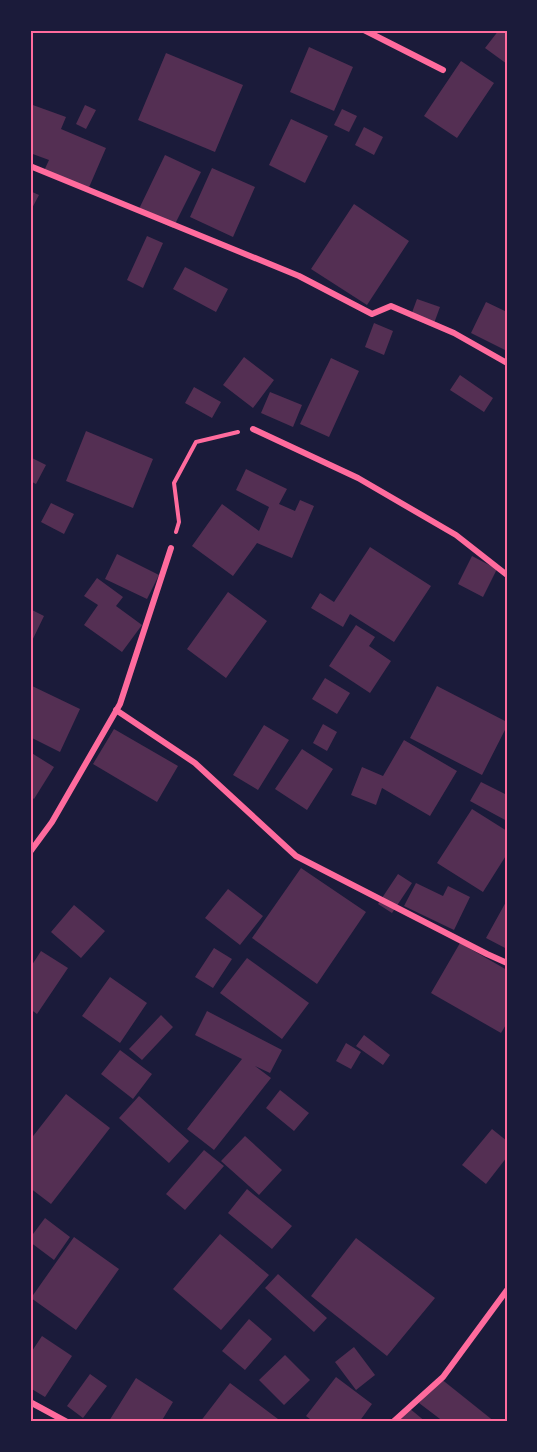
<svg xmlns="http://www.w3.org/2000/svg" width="537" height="1452" font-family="'Fira Sans',sans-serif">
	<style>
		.building { fill: #542f53 }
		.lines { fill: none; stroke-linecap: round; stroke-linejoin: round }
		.path { stroke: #ff6b9d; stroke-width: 4 }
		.minor { stroke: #ff6b9d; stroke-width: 6 }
		.neatline { fill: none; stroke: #ff6b9d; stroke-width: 2 }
	</style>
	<rect width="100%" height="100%" fill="#1b1b3a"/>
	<path class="building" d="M499,30H507V64L485,48Z
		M309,47L353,67L334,111L290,92Z
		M166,53L243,85L215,152L138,120Z
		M461,61L494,83L457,138L424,116Z
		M30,104L66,117L61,129L106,148L87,192L43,173L49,160L30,153Z
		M85,105L96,110L86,129L76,124Z
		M342,109L357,116L349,132L334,125Z
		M291,119L328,136L305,183L269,165Z
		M364,127L383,137L374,155L355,145Z
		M165,155L201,172L173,228L138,211Z
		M212,168L255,187L233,237L190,217Z
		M30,191L39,195L30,212Z
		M354,204L409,241L367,305L311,269Z
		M147,236L163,243L143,288L127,280Z
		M185,267L228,289L216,312L173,289Z
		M417,299L440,307L433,326L410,318Z
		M486,302L507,312V351L471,333Z
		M374,323L393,331L384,355L365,347Z
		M244,357L274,380L253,408L223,385Z
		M331,358L359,371L329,437L300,424Z
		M460,375L493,398L484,412L450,390Z
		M194,387L221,402L212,418L185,403Z
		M270,392L302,405L293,427L261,413Z
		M86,431L153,459L133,508L66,481Z
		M30,457L46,465L36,484L30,481Z
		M246,469L287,489L279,504L295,511L300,500L314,506L292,558L257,543L233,576L192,546L222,504L259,531L269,507L236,490Z
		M51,503L74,514L64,534L41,522Z
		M370,547L431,586L394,642L350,614L343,627L311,608L320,593L334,602Z
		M117,554L159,575L147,599L105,579Z
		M472,556L497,569L483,597L458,584Z
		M97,578L123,597L116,606L142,625L122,652L84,625L98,605L84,596Z
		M228,592L267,621L226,678L187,649Z
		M30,609L44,616L30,645Z
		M356,625L375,637L369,646L391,661L370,693L329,666Z
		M325,678L350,693L337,714L312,699Z
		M30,685L80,709L60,752L30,737Z
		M437,686L507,722V726L482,775L410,738Z
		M323,724L337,732L327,751L313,743Z
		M264,725L289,740L258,790L233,775Z
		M114,729L178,766L157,802L93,764Z
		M404,740L457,771L430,816L382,788L376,805L351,795L362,767L383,776Z
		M302,749L333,769L307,810L275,789Z
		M30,752L54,767L34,799L30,796Z
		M481,782L507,795V821L470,801Z
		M472,809L507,831V854L483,892L437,863Z
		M301,868L366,912L317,984L252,938Z
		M398,874L412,883L392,913L378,904Z
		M416,883L443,896L448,886L470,897L454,930L404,906Z
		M228,889L263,916L240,945L205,918Z
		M507,900V949L486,938Z
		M74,905L105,931L81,958L51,932Z
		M460,943L507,970V1023L501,1033L431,993Z
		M214,948L232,959L213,988L195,977Z
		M41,951L68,968L37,1014L30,1009V968Z
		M247,958L309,1003L282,1039L220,993Z
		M110,977L147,1003L120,1043L82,1016Z
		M207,1011L282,1050L270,1073L255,1066L271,1078L214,1150L187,1129L242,1059L195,1035Z
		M161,1015L173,1027L142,1060L129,1049Z
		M364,1035L390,1055L383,1065L356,1046Z
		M346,1043L361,1052L351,1069L336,1061Z
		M120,1050L152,1074L133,1099L101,1074Z
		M280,1090L309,1113L294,1131L266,1108Z
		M66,1094L110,1128L51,1204L30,1188V1140Z
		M139,1096L189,1141L169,1163L119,1118Z
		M492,1129L507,1141V1157L486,1184L462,1165Z
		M245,1136L282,1170L259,1195L221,1161Z
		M204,1150L224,1166L185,1210L166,1194Z
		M247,1189L292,1226L272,1249L228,1213Z
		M45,1218L70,1237L54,1260L30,1242V1238Z
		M220,1234L269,1275L221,1330L173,1289Z
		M74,1237L119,1269L76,1330L31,1298Z
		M356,1238L435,1298L387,1356L311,1296Z
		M278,1274L327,1318L314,1332L265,1288Z
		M249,1319L272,1339L245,1370L222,1351Z
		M42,1336L72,1356L45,1397L30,1388V1354Z
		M354,1347L375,1375L356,1390L335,1362Z
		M285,1355L310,1380L284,1405L259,1380Z
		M90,1374L107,1386L83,1418L67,1406Z
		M336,1377L372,1404L359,1422H314L306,1416Z
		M136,1378L173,1402L161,1422H110L109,1421Z
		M440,1378L495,1422H444L419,1403Z
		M230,1383L282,1422H200Z
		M409,1408L426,1422H397Z"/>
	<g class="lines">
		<path class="path" d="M176,532L179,522L174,483L196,442L238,432"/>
		<path class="minor" d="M364,30L443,70
			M30,166L299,276L372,314L391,306L454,333L507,363
			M253,429L358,478L456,535L507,575
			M116,710L195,763L296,856L487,954L507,963
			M30,852L52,822L120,704L171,548
			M30,1402L67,1422
			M393,1422L443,1377L507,1290"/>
	</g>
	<rect width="537" height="1452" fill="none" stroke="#1b1b3a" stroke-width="63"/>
	<rect x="32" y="32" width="474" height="1388" class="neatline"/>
</svg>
